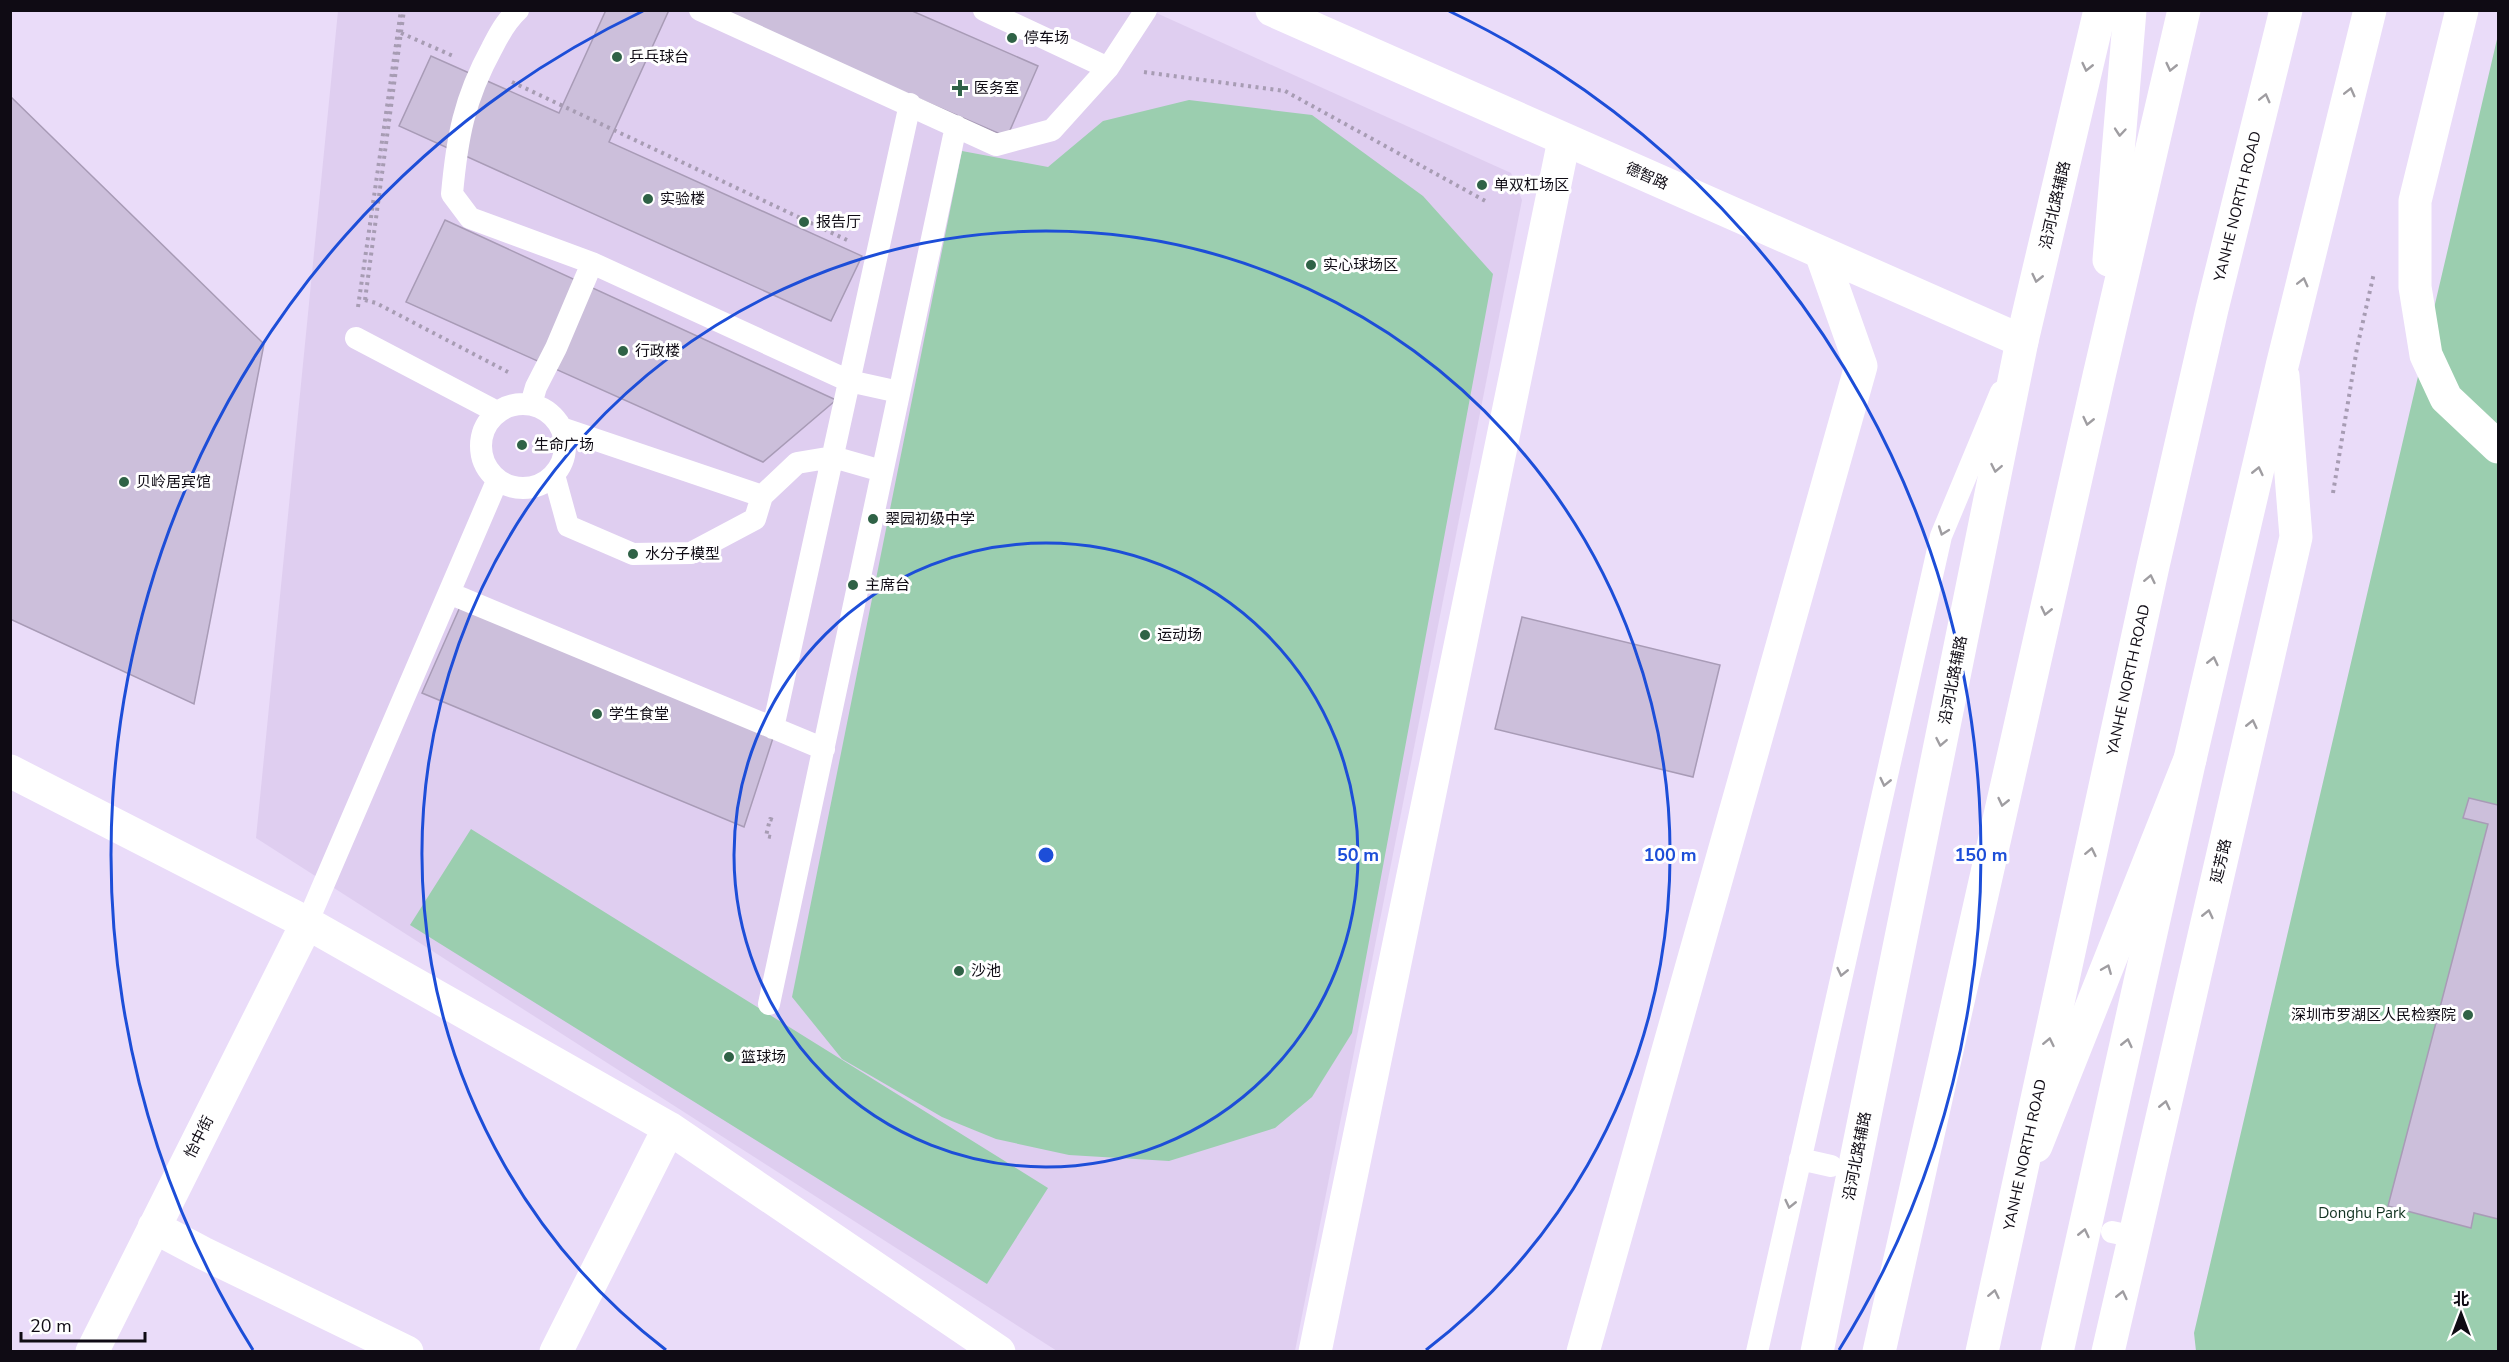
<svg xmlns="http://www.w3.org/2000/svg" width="2509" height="1362" font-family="'Nunito Sans','Noto Sans SC',sans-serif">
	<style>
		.built { fill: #dfcef0 }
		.green { fill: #9bceaf }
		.building { fill: #ccbfdb; stroke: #a89bb6; stroke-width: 1.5 }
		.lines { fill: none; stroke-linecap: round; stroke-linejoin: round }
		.path { stroke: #a79cb3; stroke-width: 4; stroke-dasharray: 3 4.5; stroke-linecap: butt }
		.lane { stroke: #fff; stroke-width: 22 }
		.street { stroke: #fff; stroke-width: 33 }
		.secondary { stroke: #fff; stroke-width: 33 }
		.primary { stroke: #fff; stroke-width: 33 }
		.highway { stroke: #fff; stroke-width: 33 }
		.oneway { stroke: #9f9da1 }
		.ring { fill: none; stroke: #1d4ed8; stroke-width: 3 }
		.poi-dot { fill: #2f6246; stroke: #fff; stroke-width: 2 }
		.labels { text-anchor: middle; stroke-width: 6; stroke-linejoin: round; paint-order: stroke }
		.poi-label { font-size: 15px; fill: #0f0b14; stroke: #fff; text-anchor: start }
		.street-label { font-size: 15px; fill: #0f0b14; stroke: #fff }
		.park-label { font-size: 15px; fill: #123321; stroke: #fff }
		.centre { fill: #1d4ed8; stroke: #fff; stroke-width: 3 }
		.ring-label { font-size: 18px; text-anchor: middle; font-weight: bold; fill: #1d4ed8; stroke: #fff; stroke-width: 6; stroke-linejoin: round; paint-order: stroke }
	</style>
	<rect width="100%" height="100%" fill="#eadcf9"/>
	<path class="built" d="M338,11H1152L1511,173L1522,200L1295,1351H1057L256,838Z"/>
	<path class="green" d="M2498,35V1351H2196L2194,1333Z
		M1189,100L1312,115L1423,196L1493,274L1352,1033L1312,1097L1275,1128L1169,1161L1069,1155L996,1139L942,1117L842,1059L792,997L962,151L1048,167L1103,121Z
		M471,829L1048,1188L987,1284L410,925Z"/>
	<path class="building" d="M606,10H669L609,142L862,256L831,321L399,126L431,56L559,113Z
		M713,10H910L1038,66L1007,137Z
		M10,96L264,344L194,704L10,619Z
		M445,220L836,400L763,462L406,302Z
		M460,607L774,735L744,827L422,693Z
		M1522,617L1720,665L1693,777L1495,729Z
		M2469,798L2498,805V1219L2474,1213L2471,1228L2388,1206L2488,824L2463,818Z"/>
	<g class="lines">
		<path class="path" d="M401,33L453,56
			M1144,72L1285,91L1489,203
			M512,82L847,240
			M365,300L376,303L508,372
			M365,300L404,10
			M358,307L401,10
			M2333,493L2357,348L2374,273
			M771,837L766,836L770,819L776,821"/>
		<path class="lane" d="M518,10C506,21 499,34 492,48C464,99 457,138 452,194L470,218L592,263L556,348L536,387L531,404
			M700,10L996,145L1052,130L1108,68L1146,10
			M984,10L1108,68
			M592,263L849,381L899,392
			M356,338L497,412
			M481 446a42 42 0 1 1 84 0a42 42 0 1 1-84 0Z
			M561,428L762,496
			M554,475L568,526L633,554L691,553L755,519L762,496L797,463L833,457L882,471
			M449,593L824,749
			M773,728L910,104
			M307,923L497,481
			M769,1004L956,126
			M1800,1159L1831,1166
			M2112,1232L2135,1237
			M1757,1352L1941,536L2001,392"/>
		<path class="street" d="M2462,10L2415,201V287L2426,355L2446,398L2498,447
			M10,771L307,923L669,1128L556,1352
			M669,1128L999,1352
			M154,1227L203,1253L407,1352
			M92,1352L307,923
			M1315,1352L1564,140
			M1583,1352L1861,366L1821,253"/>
		<path class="secondary" d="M1272,10L2022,341
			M2108,1352L2296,537L2283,376"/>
		<path class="primary" d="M2036,1146L2190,759L2282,366L2370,10
			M1817,1352L2022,341L2100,10"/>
		<g class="highway">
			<path d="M2109,260L2130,10"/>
			<path d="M1879,1352L2099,376L2184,10"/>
			<path id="s1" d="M1982,1352L2153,566L2212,309L2286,10"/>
			<path d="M2057,1352L2190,759"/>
		</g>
	</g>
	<defs><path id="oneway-chevron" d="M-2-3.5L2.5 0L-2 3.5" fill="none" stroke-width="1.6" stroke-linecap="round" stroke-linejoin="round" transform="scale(1.5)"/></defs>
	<g class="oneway">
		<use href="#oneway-chevron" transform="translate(2087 67) rotate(103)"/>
		<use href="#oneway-chevron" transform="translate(2171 67) rotate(103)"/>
		<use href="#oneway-chevron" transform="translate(2350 92) rotate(-76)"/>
		<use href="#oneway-chevron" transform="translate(2265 98) rotate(-76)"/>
		<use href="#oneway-chevron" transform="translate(2120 132) rotate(95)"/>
		<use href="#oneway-chevron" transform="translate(2037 278) rotate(103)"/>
		<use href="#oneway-chevron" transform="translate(2303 282) rotate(-76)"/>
		<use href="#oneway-chevron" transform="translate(2088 421) rotate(103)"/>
		<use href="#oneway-chevron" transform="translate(1996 468) rotate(101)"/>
		<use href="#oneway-chevron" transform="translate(2258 471) rotate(-77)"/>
		<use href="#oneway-chevron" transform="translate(1943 531) rotate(110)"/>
		<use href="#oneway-chevron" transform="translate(2150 579) rotate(-78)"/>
		<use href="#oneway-chevron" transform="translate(2046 611) rotate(103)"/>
		<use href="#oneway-chevron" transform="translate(2213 661) rotate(-77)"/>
		<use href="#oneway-chevron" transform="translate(2252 724) rotate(-77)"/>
		<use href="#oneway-chevron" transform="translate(1941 742) rotate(101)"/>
		<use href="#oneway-chevron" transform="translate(1885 782) rotate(103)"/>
		<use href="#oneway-chevron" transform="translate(2003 802) rotate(103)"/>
		<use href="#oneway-chevron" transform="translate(2091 852) rotate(-78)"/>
		<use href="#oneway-chevron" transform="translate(2208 914) rotate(-77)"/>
		<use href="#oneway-chevron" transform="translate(2107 969) rotate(-68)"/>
		<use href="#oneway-chevron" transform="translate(1842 972) rotate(103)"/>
		<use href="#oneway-chevron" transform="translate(2049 1042) rotate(-78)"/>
		<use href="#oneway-chevron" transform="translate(2127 1043) rotate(-77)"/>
		<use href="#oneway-chevron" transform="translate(2165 1105) rotate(-77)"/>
		<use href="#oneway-chevron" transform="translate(1790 1204) rotate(103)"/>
		<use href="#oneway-chevron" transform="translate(2084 1233) rotate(-77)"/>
		<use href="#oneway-chevron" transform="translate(1994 1294) rotate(-78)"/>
		<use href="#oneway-chevron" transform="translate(2122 1295) rotate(-77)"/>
	</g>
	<g class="ring">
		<circle cx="1046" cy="855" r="312"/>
		<path d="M666 1350A624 624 0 1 1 1426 1350"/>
		<path d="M253 1350A935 935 0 0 1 643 11M1449 11A935 935 0 0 1 1839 1350"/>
	</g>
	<g class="poi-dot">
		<circle cx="1012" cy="38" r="6"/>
		<circle cx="617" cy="57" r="6"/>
		<path d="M957 79h6v6h6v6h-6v6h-6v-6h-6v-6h6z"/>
		<circle cx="1482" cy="185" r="6"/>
		<circle cx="648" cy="199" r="6"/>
		<circle cx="804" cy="222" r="6"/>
		<circle cx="1311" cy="265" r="6"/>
		<circle cx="623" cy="351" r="6"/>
		<circle cx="522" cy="445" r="6"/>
		<circle cx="124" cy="482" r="6"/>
		<circle cx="873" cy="519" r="6"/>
		<circle cx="633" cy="554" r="6"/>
		<circle cx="853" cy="585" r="6"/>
		<circle cx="1145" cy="635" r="6"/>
		<circle cx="597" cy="714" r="6"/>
		<circle cx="959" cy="971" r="6"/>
		<circle cx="2468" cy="1015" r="6"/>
		<circle cx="729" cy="1057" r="6"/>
	</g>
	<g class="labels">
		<g class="poi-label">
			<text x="1024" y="43">停车场</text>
			<text x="629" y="62">乒乓球台</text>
			<text x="974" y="93">医务室</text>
			<text x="1494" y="190">单双杠场区</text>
			<text x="660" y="204">实验楼</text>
			<text x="816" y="227">报告厅</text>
			<text x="1323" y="270">实心球场区</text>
			<text x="635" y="356">行政楼</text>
			<text x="534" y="450">生命广场</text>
			<text x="136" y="487">贝岭居宾馆</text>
			<text x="885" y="524">翠园初级中学</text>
			<text x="645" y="559">水分子模型</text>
			<text x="865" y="590">主席台</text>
			<text x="1157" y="640">运动场</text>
			<text x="609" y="719">学生食堂</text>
			<text x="971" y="976">沙池</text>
			<text x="2456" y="1020" text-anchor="end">深圳市罗湖区人民检察院</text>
			<text x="741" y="1062">篮球场</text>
		</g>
		<g class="street-label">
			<text transform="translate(1647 176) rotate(24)" y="5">德智路</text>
			<text transform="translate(2055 205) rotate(-77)" y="5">沿河北路辅路</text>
			<text dy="5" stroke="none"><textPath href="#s1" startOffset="1174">YANHE NORTH ROAD</textPath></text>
			<text transform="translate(1953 680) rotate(-79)" y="5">沿河北路辅路</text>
			<text dy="5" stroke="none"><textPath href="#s1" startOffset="688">YANHE NORTH ROAD</textPath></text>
			<text transform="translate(2221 861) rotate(-77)" y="5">延芳路</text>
			<text transform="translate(199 1137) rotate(-63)" y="5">怡中街</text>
			<text dy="5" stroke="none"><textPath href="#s1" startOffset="202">YANHE NORTH ROAD</textPath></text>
			<text transform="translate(1857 1156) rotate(-79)" y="5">沿河北路辅路</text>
		</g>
		<g class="park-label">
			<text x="2362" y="1218">Donghu Park</text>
		</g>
	</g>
	<circle cx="1046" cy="855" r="9" class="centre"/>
	<g class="ring-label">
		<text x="1358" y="861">50 m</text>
		<text x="1670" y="861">100 m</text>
		<text x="1981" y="861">150 m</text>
	</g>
	<rect width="2509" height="1362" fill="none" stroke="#0f0b14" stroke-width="24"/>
	<g transform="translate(2461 1314)" stroke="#ffffff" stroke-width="4.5" paint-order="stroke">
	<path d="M0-4.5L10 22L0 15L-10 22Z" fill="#0f0b14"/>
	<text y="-9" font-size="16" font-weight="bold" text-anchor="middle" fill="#0f0b14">北</text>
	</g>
	<path d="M21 1332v9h124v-9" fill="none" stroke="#0f0b14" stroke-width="3"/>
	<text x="30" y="1332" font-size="18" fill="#0f0b14" stroke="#ffffff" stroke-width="4.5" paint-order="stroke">20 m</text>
</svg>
